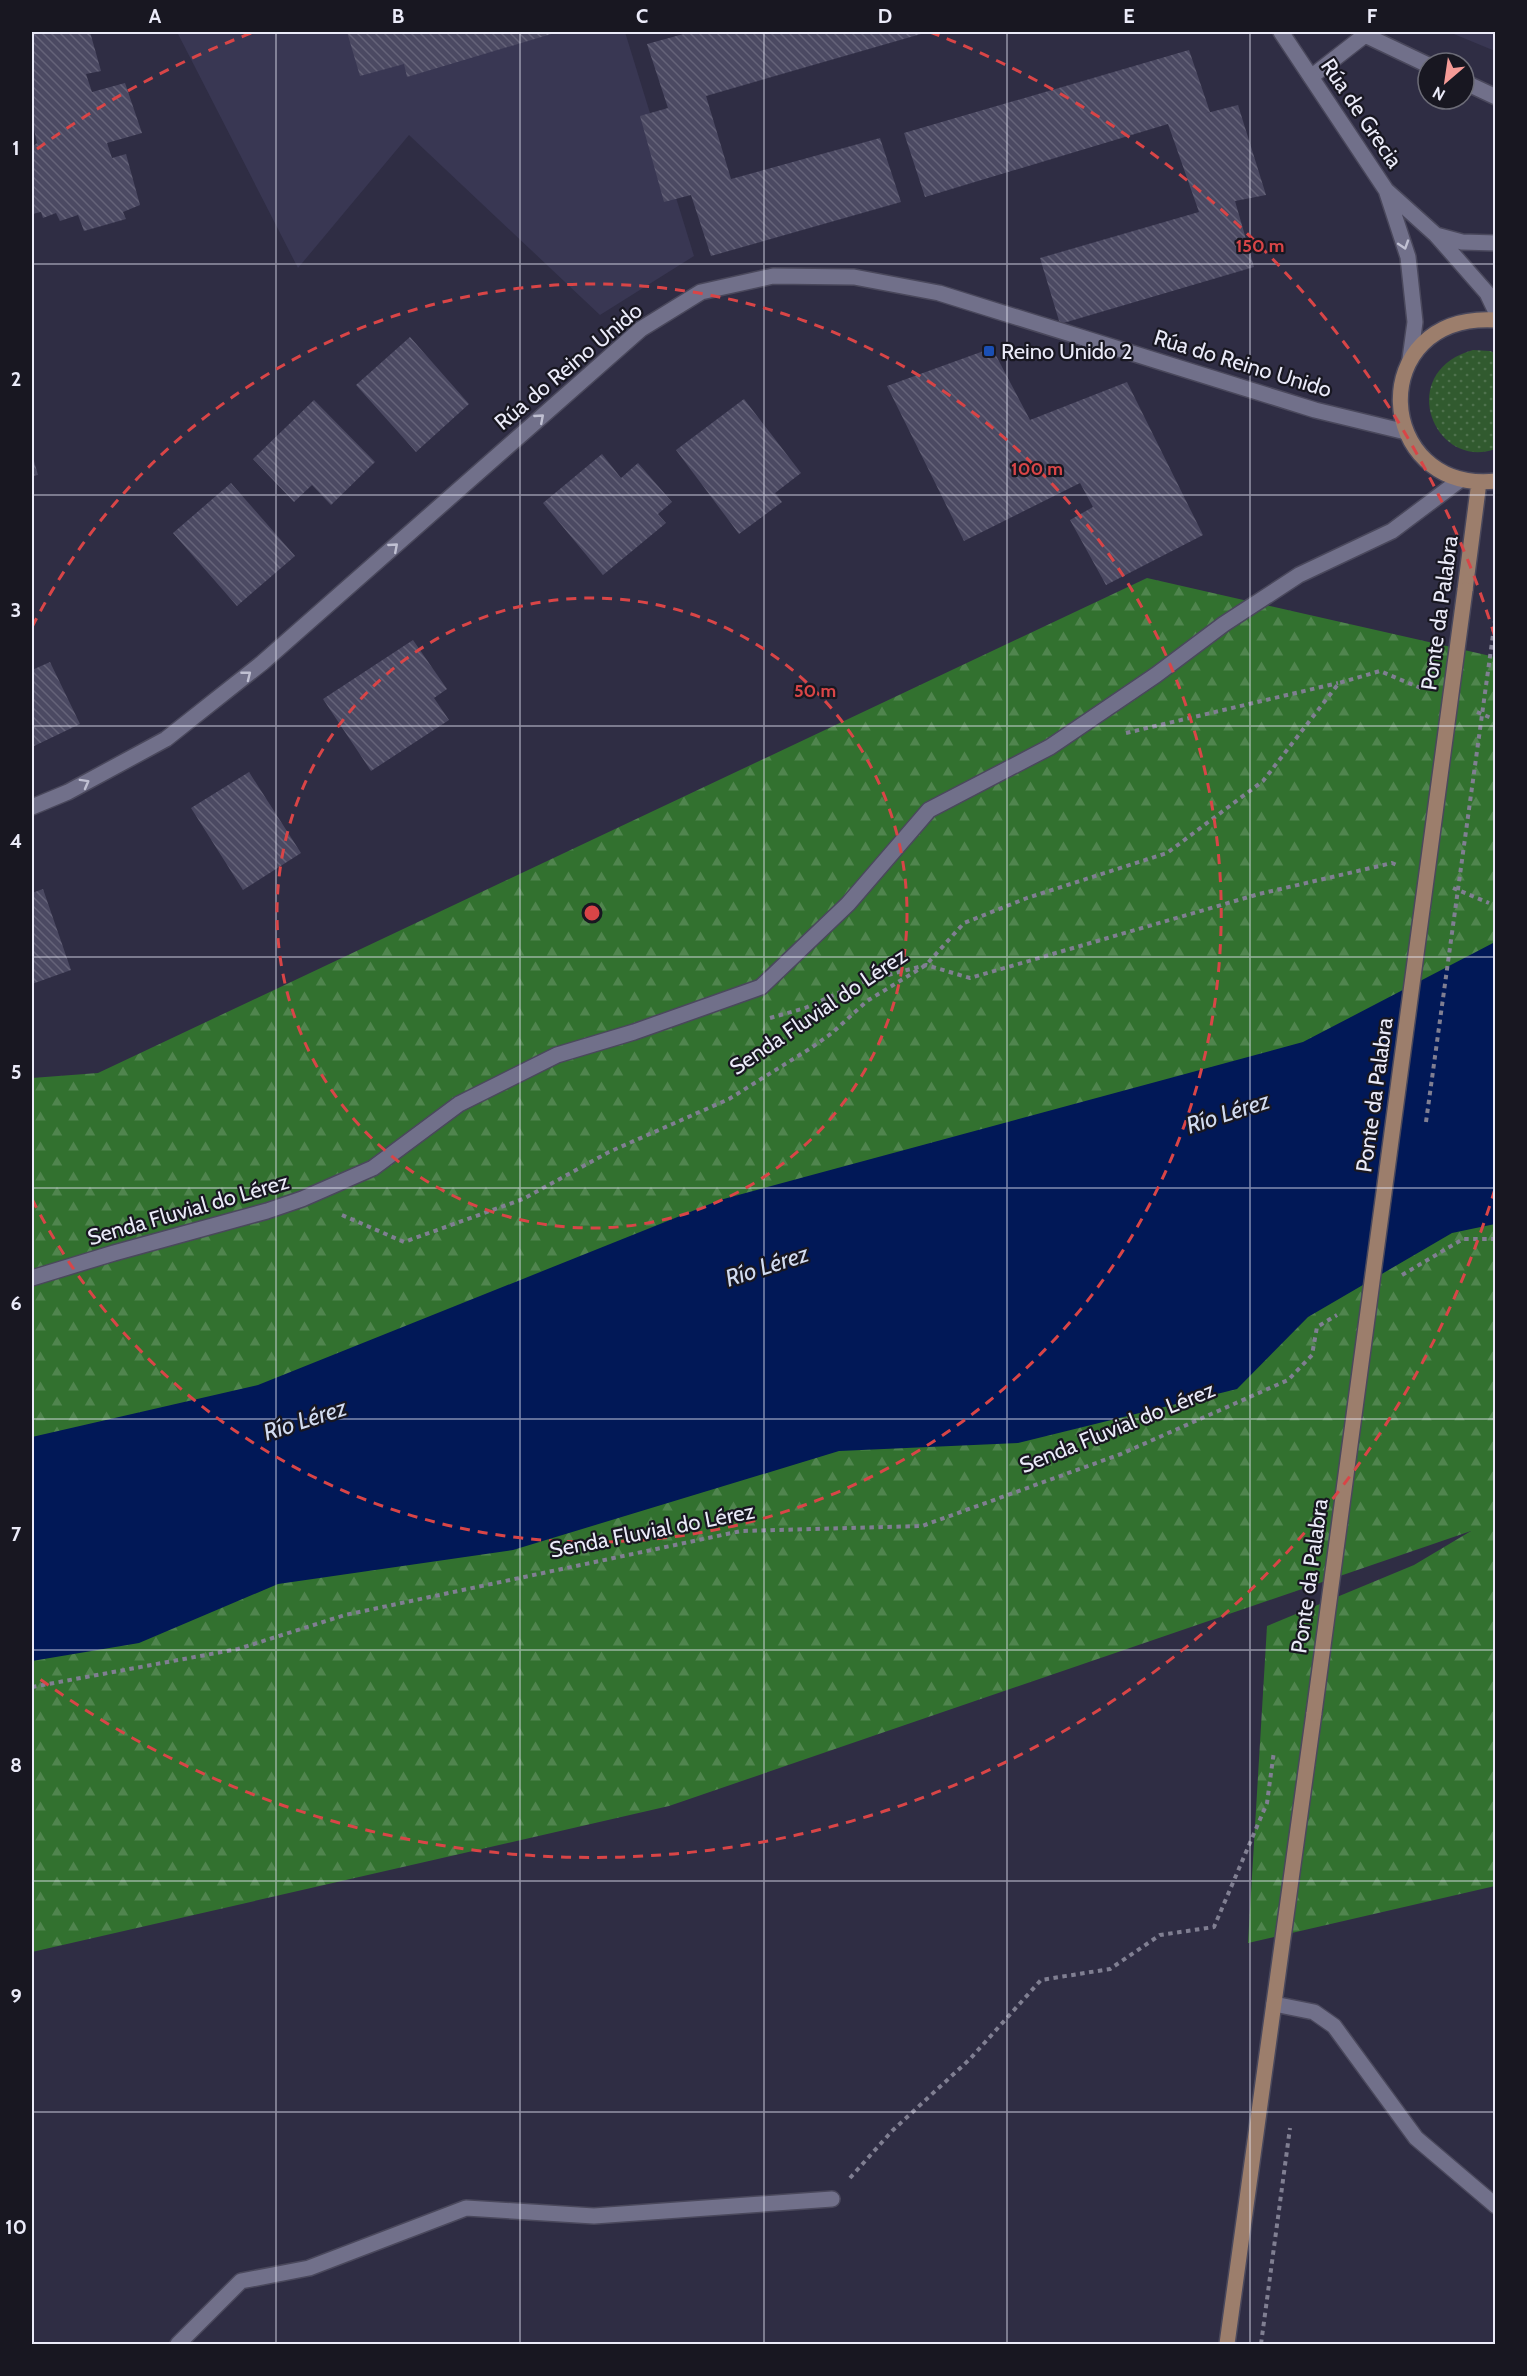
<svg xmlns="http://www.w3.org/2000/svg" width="1527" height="2376" font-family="Cabin,sans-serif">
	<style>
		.built { fill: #393753 }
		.grass { fill: url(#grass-dots) }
		.forest { fill: url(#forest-firs) }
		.water { fill: #011857 }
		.building { fill: url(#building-back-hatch) }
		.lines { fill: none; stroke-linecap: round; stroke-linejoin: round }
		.lane-casing { stroke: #4a485c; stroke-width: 18 }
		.street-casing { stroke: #4a485c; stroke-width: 18 }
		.secondary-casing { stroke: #4a485c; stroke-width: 18 }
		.path { stroke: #807f92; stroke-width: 4; stroke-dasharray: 4.5 4.5; stroke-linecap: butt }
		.lane { stroke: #71708a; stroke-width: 15 }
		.street { stroke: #71708a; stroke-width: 15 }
		.secondary { stroke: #9c7e6c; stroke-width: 15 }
		.secondary-bridge-casing { stroke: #4a485c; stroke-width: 18; stroke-linecap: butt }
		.path-bridge { stroke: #807f92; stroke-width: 4; stroke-dasharray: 4.5 4.5; stroke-linecap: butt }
		.secondary-bridge { stroke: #9c7e6c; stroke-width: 15 }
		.oneway { stroke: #c0c0d2 }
		.grid { fill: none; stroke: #ebebf9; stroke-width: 1.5; stroke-opacity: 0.55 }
		.ring { fill: none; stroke: #d94547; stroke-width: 3; stroke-dasharray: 10 8 }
		.transit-dot { fill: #1a4fb4; stroke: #181721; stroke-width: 2 }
		.labels { text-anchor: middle; stroke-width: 4.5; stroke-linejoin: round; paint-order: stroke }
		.street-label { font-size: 22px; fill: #ebebf9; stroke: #181721 }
		.poi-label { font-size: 22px; fill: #ebebf9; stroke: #181721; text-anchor: start }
		.water-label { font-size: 24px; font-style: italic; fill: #d2dcf0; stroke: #181721 }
		.centre { fill: #d94547; stroke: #181721; stroke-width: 3 }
		.ring-label { font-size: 18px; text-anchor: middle; font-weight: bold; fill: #d94547; stroke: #181721; stroke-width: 4.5; stroke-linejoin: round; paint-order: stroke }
		.neatline { fill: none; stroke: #ebebf9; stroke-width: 2 }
		.grid-label { font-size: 20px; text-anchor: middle; font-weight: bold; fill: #ebebf9 }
	</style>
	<defs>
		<pattern id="grass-dots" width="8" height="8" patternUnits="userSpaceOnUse" patternTransform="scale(1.5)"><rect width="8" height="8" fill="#315a2f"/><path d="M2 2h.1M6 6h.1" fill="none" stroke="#4f724e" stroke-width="1.8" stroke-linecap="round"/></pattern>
		<pattern id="forest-firs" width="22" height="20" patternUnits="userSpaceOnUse" patternTransform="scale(1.5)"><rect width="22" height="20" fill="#32712f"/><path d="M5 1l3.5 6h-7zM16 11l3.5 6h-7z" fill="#50854e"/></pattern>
		<pattern id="building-back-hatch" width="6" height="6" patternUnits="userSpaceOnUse" patternTransform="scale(1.5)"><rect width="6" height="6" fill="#4b4962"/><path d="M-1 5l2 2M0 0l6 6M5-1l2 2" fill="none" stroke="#656379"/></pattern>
	</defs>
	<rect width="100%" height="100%" fill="#2f2d44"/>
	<path class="built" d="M177,32H625L694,256L600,315L409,135L298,268Z
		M1449,32H1495V51Z"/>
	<path class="grass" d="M1473,350L1490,351L1495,353V449C1434,471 1394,372 1473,350Z"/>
	<path class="forest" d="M1147,578L1495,657V1886L1248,1943L1267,1626L1414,1565L1471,1531L669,1806L32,1952V1078L98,1073Z"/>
	<path class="water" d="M1495,942V1224L1452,1233L1308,1317L1237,1389L1018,1443L839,1451L513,1550L278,1584L139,1643L32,1661V1437L258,1385L720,1200L1303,1042Z"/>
	<path class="building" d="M32,32H90L101,71L86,74L92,92L125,83L142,133L107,143L112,158L126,154L140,205L123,212L126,219L84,231L78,215L60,221L56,213L43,218L41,212L32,214V147L37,143L33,125H32Z
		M347,32H558L407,77L404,64L360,76Z
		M691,32H928L706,96L731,179L880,138L901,202L711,256L691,195L664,202L640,116L668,108L647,44Z
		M1189,50L1210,112L1203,114L1238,105L1266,195L1235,201L1254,267L1060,324L1040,258L1199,212L1168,124L925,197L904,133Z
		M410,337L469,404L416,452L356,385Z
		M992,348L1030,420L1127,382L1203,535L1106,585L1070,520L1093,507L1080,483L964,541L887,386Z
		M744,399L801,473L775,493L782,502L739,534L676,450Z
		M314,400L375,462L331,505L312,485L294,502L253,459Z
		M32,454L38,475L32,476Z
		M602,454L621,478L638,463L672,502L658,514L666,523L603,575L543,503Z
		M231,483L295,556L237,606L173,533Z
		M413,640L447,689L434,698L449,720L371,771L323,699Z
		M50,662L80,724L32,747V670Z
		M249,772L301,853L243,890L191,808Z
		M43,889L71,970L32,984V893Z"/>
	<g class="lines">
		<g class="lane-casing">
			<path id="lane" d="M1311,77L1365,35L1428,65
				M1464,82L1496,97
				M32,1278L114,1253L267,1211L302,1199L373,1168L459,1104L557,1055L634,1032L761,987L848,904L929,810L1050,747L1156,675L1224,624L1299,575L1392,531L1460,480"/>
		</g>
		<g class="street-casing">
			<path id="street" d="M1281,32L1386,190L1436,235L1487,293L1496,312
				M1387,193L1408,257L1415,322L1410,359
				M1436,235L1462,242L1496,243
				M32,807L68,792L166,739L262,663L641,329L701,292L773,276L854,277L939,293L1315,410L1406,432
				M1274,2004L1314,2012L1334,2026L1416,2138L1496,2206
				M178,2344L241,2281L309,2268L466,2208L594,2216L832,2199"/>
		</g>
		<g class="secondary-casing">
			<path id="secondary" d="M1496,320C1363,312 1374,494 1496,481
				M1465,590L1479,482
				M1227,2344L1314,1713"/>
		</g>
		<path class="path" d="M1477,712L1496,720
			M1126,733L1338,683
			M1453,888L1489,903
			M770,1018L805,1008L865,981L926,965L970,978L1259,894L1392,863L1399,866
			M342,1215L404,1242L523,1199L609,1152L729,1099L811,1048L832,1033L867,1001L926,965L964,923L1027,898L1167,853L1263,781L1339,683L1380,671L1423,689
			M1402,1275L1463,1239H1496
			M32,1687L238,1649L345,1615L741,1531L922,1526L1121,1454L1288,1380L1312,1355L1317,1327L1337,1315
			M850,2178L892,2131L970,2059L1041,1980L1110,1969L1160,1935L1214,1927L1267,1803L1274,1751
			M1261,2344L1290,2128"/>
		<use href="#lane" class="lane"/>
		<use href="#street" class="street"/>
		<use href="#secondary" class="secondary"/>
		<g class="secondary-bridge-casing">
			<path id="secondary-bridge" d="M1314,1713L1465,590"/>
		</g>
		<path class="path-bridge" d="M1426,1122L1496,613"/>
		<use href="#secondary-bridge" class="secondary-bridge"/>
	</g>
	<defs><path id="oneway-chevron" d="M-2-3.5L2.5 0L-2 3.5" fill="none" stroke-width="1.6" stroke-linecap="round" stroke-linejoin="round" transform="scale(1.5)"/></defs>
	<g class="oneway">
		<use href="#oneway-chevron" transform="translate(1404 245) rotate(72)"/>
		<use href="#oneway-chevron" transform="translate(540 418) rotate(-41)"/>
		<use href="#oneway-chevron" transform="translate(394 547) rotate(-41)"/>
		<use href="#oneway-chevron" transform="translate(247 675) rotate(-38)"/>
		<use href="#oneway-chevron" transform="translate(85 783) rotate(-29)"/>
	</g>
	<path class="grid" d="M276,32V2344M520,32V2344M764,32V2344M1007,32V2344M1250,32V2344M32,264H1496M32,495H1496M32,726H1496M32,957H1496M32,1188H1496M32,1419H1496M32,1650H1496M32,1881H1496M32,2112H1496"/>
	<g class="ring">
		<circle cx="592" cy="913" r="315"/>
		<path d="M32 627A629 629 0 1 1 32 1199"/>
		<path d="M1495 1189A944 944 0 0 1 37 1677M37 149A944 944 0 0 1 254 32M930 32A944 944 0 0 1 1495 637"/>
	</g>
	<rect class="transit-dot" x="983" y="345" width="12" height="12" rx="3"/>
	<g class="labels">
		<g class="street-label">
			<text transform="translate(1362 113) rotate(56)" y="8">Rúa de Grecia</text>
			<text transform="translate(1243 363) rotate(17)" y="8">Rúa do Reino Unido</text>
			<text transform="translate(568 366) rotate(-40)" y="8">Rúa do Reino Unido</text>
			<text transform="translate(1439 613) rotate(-82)" y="8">Ponte da Palabra</text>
			<text transform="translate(818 1011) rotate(-34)" y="8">Senda Fluvial do Lérez</text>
			<text transform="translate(1374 1095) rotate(-82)" y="8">Ponte da Palabra</text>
			<text transform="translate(188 1209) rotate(-16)" y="8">Senda Fluvial do Lérez</text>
			<text transform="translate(1117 1427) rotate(-22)" y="8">Senda Fluvial do Lérez</text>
			<text transform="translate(652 1530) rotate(-11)" y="8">Senda Fluvial do Lérez</text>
			<text transform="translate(1309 1576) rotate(-82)" y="8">Ponte da Palabra</text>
		</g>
		<g class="poi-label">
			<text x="1001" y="359">Reino Unido 2</text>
		</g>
		<g class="water-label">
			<text transform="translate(1228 1113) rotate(-18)" y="8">Río Lérez</text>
			<text transform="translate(767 1266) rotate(-18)" y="8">Río Lérez</text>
			<text transform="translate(305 1420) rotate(-18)" y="8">Río Lérez</text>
		</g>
	</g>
	<circle cx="592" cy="913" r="9" class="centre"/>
	<g class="ring-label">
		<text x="1260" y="252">150 m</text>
		<text x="1037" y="475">100 m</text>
		<text x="815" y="697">50 m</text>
	</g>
	<rect width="1527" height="2376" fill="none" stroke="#181721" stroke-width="66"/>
	<g transform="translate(1446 81) rotate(209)"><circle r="28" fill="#181721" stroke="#6c6c77" stroke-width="1.5"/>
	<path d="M0-4.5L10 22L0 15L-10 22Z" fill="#f59b97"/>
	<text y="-9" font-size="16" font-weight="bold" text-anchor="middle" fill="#ebebf9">N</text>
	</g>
	<rect x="33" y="33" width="1461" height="2310" class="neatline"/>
	<g class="grid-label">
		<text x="155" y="23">A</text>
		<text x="398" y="23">B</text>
		<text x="642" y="23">C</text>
		<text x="885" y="23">D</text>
		<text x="1129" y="23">E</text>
		<text x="1372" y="23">F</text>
		<text x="16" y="155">1</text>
		<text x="16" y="386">2</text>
		<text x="16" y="617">3</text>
		<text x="16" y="848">4</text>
		<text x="16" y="1079">5</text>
		<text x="16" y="1310">6</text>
		<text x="16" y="1541">7</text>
		<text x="16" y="1772">8</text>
		<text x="16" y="2003">9</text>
		<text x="16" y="2234">10</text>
	</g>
</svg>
